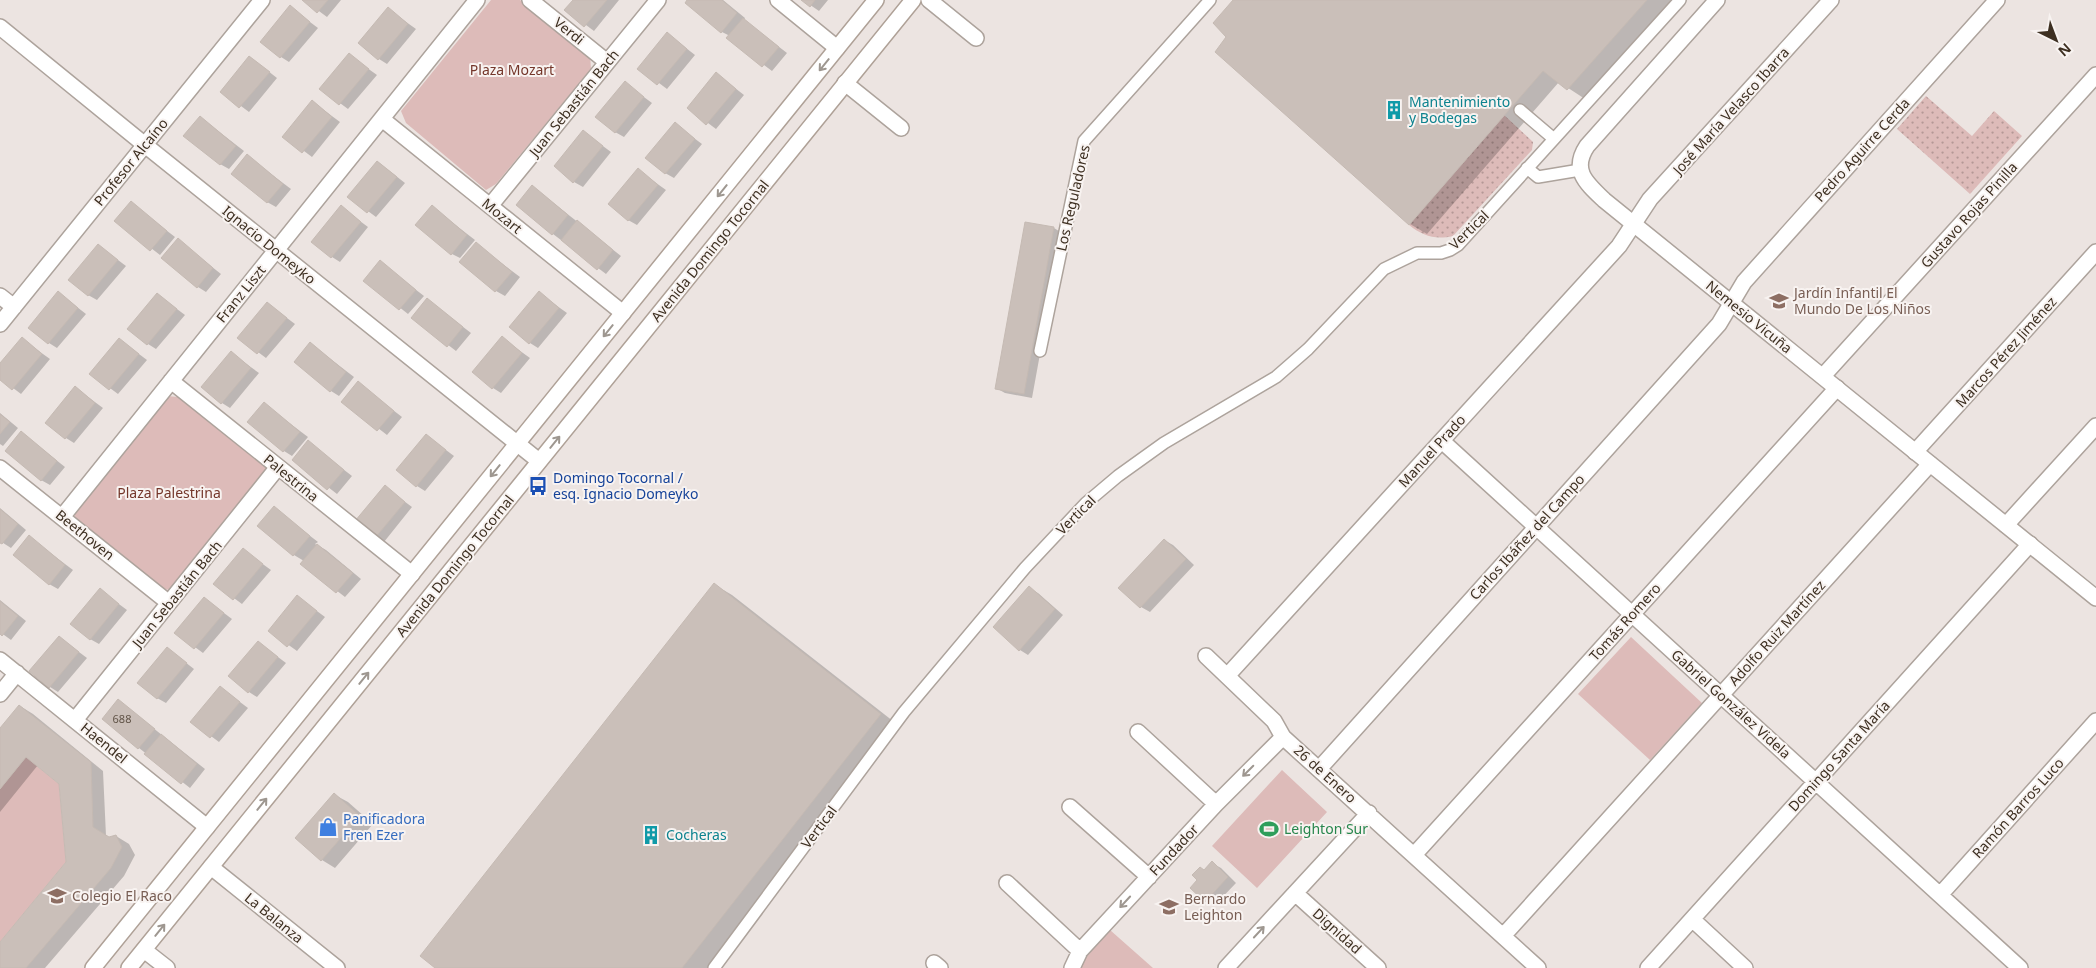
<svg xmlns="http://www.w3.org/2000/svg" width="2096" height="968" font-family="'Noto Sans',sans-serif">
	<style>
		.grass { fill: url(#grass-dots) }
		.green { fill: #ddbbb9 }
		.shadow { fill: #0003 }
		.building { fill: #cabfb9; stroke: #c5bab3 }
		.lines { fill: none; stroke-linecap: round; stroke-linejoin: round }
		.service-casing { stroke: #ada39c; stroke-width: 14 }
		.minor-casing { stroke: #ada39c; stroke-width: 18 }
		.tertiary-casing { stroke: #ada39c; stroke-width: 18 }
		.secondary-casing { stroke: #afa197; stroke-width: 18 }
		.service { stroke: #fff; stroke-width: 11 }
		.minor { stroke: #fff; stroke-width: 15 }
		.tertiary { stroke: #fff; stroke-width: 15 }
		.secondary { stroke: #fff; stroke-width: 15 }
		.oneway { stroke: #9e9790 }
		.labels { text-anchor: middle; stroke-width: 4; stroke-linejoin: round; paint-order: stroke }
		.number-label { font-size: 11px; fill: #605347 }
		.street-label { font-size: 14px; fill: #3d2f21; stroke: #f8f3f1 }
		.park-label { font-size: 14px; fill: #74362a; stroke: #f8f3f1 }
		.culture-label { font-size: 14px; fill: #0d838f; stroke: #f8f3f1; text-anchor: start }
		.education-label { font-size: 14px; fill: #785e54; stroke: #f8f3f1; text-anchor: start }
		.transit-label { font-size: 14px; fill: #164399; stroke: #f8f3f1; text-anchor: start }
		.shop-label { font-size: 14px; fill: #366cbe; stroke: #f8f3f1; text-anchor: start }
		.leisure-label { font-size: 14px; fill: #27864d; stroke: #f8f3f1; text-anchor: start }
	</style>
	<defs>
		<pattern id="grass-dots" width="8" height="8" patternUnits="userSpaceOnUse" patternTransform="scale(1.25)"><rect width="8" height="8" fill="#ddbbb9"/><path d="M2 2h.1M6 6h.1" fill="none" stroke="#b49896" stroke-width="1.8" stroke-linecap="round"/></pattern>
	</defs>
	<rect width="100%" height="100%" fill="#ece4e1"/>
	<path class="grass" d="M1926,96L1972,136L1994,111L2022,136L1970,194L1897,129Z
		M1504,115L1533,142L1532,150L1453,236C1435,240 1423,236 1409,225Z"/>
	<path class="green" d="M491,0H520L590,55L591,69L496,184L486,190L406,123L401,111Z
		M167,396L178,397L266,468L264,477L172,590L161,589L75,519V508Z
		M1631,637L1702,703L1650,760L1578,694Z
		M26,757L59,784L66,862L0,942V789Z
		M1282,770L1327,812L1257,888L1212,846Z
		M1110,930L1153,968H1078V966Z"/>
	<path class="shadow" d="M304,0H341L327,17Z
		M575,0H619L594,31L566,10Z
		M689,0H723L745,18L744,20L787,53L772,71L728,38L730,36L722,32Z
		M803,0H828L819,11Z
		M1234,0H1673L1585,99L1559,82L1427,234L1410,224L1216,52L1228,37Z
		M290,7L318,28L289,62L281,57Z
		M388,9L416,29L387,64L379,59Z
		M668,34L695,55L667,89L639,68Z
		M349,55L377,75L348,109L321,89Z
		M250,57L277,78L249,112L221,91Z
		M717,74L744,95L716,129L688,108Z
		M625,83L652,103L624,137L615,132Z
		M313,102L340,122L312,157L284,136Z
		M200,117L244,151L229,169L220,164Z
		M675,124L702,144L674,178L665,173Z
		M584,132L611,152L583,187L574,182Z
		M247,156L291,189L276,207L267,202Z
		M378,162L405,183L376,217L349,197Z
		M638,170L666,190L637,225L628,220Z
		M533,187L621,256L606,274L553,234Z
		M131,203L175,237L160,255L116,221Z
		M341,207L368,227L340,262L332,257Z
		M432,207L475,240L460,258L452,254Z
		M1026,224L1054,228L1062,233L1032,398L1005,393L996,388Z
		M178,240L221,274L206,292L198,287Z
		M476,244L520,277L505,296L496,291Z
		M98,245L126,266L97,300L88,295Z
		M380,262L424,296L408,314L365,280Z
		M59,293L86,314L57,348L49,343Z
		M539,293L567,313L538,348L530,343Z
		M157,294L185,315L156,349L148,344Z
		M428,300L471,333L456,351L413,318Z
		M267,303L295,324L266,358L239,338Z
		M502,338L530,358L501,393L493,388Z
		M22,339L50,359L21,394L0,378V365Z
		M119,339L147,360L118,394L91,374Z
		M311,344L354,377L339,396L331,391Z
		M231,353L259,373L230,408L222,403Z
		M358,383L402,417L387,435L343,401Z
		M76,388L103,408L74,443L66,438Z
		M264,404L308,437L292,456L284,451Z
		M0,413L18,428L3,446L0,444Z
		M22,433L65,467L50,485L41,480Z
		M426,435L454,456L425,491L417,486Z
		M308,442L352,476L337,494L293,460Z
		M385,487L412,507L384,542L376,537Z
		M0,508L26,530L11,548L0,541Z
		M274,508L318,542L315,544L326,550L361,579L345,597L302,564L304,561L294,555Z
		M29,537L73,570L58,589L49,584Z
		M1164,540L1173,545L1194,565L1150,612L1141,607L1120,588Z
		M243,550L271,570L242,604L215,584Z
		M715,585L732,595L898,725L707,968H437Z
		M1029,588L1038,593L1063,615L1028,655L1020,650Z
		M100,590L127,610L99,644L90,639Z
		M298,597L325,617L297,651L269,631Z
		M204,598L232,619L203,653L176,633Z
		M0,600L26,621L11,640L0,632Z
		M59,637L87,658L58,692L50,687Z
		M258,642L286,663L257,697L249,692Z
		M167,648L194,669L166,703L157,698Z
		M220,687L248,708L219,742L192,722Z
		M119,701L205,769L190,788L139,748Z
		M20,706L33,714L103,771L106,836L109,838L116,836L129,844L135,855L124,876L45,968H0V944L67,863L61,784L38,765L0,812V730Z
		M335,795L348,802L373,824L335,868L322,860Z
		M1212,863L1221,868L1236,883L1214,906L1206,901L1192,888Z"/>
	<path class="building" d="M302,0H328L317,13Z
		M573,0H607L584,27L564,10Z
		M687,0H722L737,13L721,33L685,3Z
		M801,0H815L810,7Z
		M1233,0H1647L1567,90L1543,71L1409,225L1215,52L1226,37L1213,23Z
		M290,5L310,22L280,58L260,42Z
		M388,7L408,24L378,60L358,43Z
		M743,18L779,47L762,67L726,38Z
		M667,32L687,49L657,85L637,69Z
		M349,53L369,69L339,105L319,89Z
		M249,56L270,72L239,108L220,92Z
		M716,72L736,89L706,125L687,108Z
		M625,81L644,97L615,133L595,117Z
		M312,100L332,117L302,153L282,137Z
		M200,116L236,146L220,165L183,136Z
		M675,122L695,139L665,174L645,158Z
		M583,130L603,146L573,183L554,166Z
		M247,154L283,184L267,203L231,174Z
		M377,161L397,177L367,213L347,197Z
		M638,168L658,185L628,221L608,204Z
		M532,185L568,215L552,235L516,205Z
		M131,201L167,231L150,251L114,221Z
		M341,205L361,222L331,258L311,242Z
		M432,205L467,235L451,255L415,225Z
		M577,220L613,250L597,270L561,240Z
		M1025,222L1054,227L1024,394L995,389Z
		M178,238L213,268L197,288L161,258Z
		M476,242L512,272L495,292L459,262Z
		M98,244L118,260L88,296L68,280Z
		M380,260L416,290L399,310L363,281Z
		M58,291L78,308L48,344L28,328Z
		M539,291L559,308L529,344L509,327Z
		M157,293L177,309L147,345L127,329Z
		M427,298L463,327L447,347L411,318Z
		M267,302L287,318L257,354L237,338Z
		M502,336L522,353L492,389L472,372Z
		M22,337L42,354L12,390L0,380V363Z
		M119,338L139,354L109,390L89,374Z
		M310,342L346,372L330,392L294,362Z
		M231,351L251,368L221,404L201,387Z
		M358,381L394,411L377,431L341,402Z
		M75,386L95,403L65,439L45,423Z
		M264,402L300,432L283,452L247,422Z
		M0,414L10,422L0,434Z
		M21,431L57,461L41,481L5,451Z
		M426,434L446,450L416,487L396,470Z
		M308,440L344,470L327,490L292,460Z
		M385,485L405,502L375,538L355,521Z
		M274,506L310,536L293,556L257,526Z
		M0,509L18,524L2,544L0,543Z
		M29,535L65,565L49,585L13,555Z
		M1164,539L1186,559L1140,608L1118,588Z
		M317,544L353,573L336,593L300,564Z
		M243,548L263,564L233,600L213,584Z
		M714,583L881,714L682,968H435L420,956Z
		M1029,586L1055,609L1019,651L993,627Z
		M100,588L119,604L90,640L70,624Z
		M297,595L317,611L287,647L268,631Z
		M204,597L224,613L194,649L174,633Z
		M0,601L18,616L2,636L0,634Z
		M59,636L79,652L49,688L29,671Z
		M258,641L278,657L248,693L228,676Z
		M167,647L187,663L157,699L137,683Z
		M220,686L240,702L210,738L190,722Z
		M118,699L155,729L138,749L102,719Z
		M19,705L91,762L93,827L109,837L116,835L122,847L111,868L26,968H0V942L66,862L59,784L26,757L0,789V728Z
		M161,734L197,764L181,784L144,754Z
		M334,793L360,816L321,861L295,838Z
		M1212,861L1228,877L1205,902L1190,888L1197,880L1192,875L1200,867L1204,870Z"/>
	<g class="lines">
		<g class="service-casing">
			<path id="service" d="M1520,110L1554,139
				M1527,168L1538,177L1580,170
				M1040,351L1084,141L1210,0
				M714,968L904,712L1025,568L1086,503L1118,476L1164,443L1276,377L1308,349L1384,269L1417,253H1441L1450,250L1458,245L1680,0"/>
		</g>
		<g class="minor-casing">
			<path id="minor" d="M530,0L607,62
				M778,0L837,48
				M929,0L976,38
				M0,27L145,145L539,461
				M845,83L901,128
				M382,119L623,313
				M490,206L658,0
				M0,296L14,307
				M0,324L262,0
				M1823,376L2096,75
				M171,381L412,574
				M1442,441L2020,968
				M1915,452L2096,252
				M0,468L169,603
				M62,517L477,0
				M2006,525L2096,426
				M1206,656L1274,721L1283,737L1538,968
				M0,660L207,827
				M1227,676L1619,246L1650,199L1831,0
				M0,694L17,673
				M75,720L278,467
				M1138,732L1216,804
				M1319,769L1719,324L1744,282L1997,0
				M1070,807L1149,877
				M1414,855L1837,388
				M211,867L337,968
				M1007,883L1080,951
				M1295,893L1378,968
				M1940,895L2096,721
				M1692,919L1745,968
				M1503,936L1930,464
				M144,950L167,968
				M934,963L940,968
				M1072,968L1080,951L1216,804L1283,737
				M1226,968L1369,813
				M1648,968L2030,544"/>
		</g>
		<g class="tertiary-casing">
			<path id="tertiary" d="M1717,0L1587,146C1571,170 1586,183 1604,200L2096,598"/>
		</g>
		<g class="secondary-casing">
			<path id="secondary" d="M93,968L876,0
				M129,968L913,0"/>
		</g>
		<use href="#service" class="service"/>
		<use href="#minor" class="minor"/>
		<use href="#tertiary" class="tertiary"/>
		<use href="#secondary" class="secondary"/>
	</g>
	<defs><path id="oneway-shaft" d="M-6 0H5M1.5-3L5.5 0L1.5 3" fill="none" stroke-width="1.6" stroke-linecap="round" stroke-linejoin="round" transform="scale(1.25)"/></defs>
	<g class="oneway">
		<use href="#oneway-shaft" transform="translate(824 65) rotate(129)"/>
		<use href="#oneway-shaft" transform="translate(722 191) rotate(129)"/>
		<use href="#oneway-shaft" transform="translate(608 331) rotate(129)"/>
		<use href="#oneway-shaft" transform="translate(555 442) rotate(-51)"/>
		<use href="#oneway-shaft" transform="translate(495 471) rotate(129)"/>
		<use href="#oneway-shaft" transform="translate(364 678) rotate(-51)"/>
		<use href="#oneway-shaft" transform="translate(1248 771) rotate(135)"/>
		<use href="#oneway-shaft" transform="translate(262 804) rotate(-51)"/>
		<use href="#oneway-shaft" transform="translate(1125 902) rotate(133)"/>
		<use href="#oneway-shaft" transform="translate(160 930) rotate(-51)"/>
		<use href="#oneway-shaft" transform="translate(1259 932) rotate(-47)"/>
	</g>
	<defs>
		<g id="building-bare" transform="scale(1.5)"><path d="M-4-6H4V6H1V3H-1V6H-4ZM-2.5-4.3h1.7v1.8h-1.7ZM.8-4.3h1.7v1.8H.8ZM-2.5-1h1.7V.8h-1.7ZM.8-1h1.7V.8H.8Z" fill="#0f9aa8" stroke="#f8f3f1" stroke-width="2.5" paint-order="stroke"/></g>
		<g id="school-bare" transform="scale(1.5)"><path d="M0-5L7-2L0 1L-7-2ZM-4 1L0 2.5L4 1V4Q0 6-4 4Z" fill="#8d6e63" stroke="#f8f3f1" stroke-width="2.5" paint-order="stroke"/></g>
		<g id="bus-bare" transform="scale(1.5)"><path d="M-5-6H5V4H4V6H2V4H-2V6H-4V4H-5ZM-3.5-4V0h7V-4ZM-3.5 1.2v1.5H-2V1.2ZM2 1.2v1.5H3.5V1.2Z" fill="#1a4fb4" stroke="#f8f3f1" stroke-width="2.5" paint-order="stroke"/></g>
		<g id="shop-bare" transform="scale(1.5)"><path d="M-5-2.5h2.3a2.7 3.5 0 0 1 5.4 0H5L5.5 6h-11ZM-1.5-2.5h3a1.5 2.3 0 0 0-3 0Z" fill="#3f7fe0" stroke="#f8f3f1" stroke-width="2.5" paint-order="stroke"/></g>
		<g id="stadium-bare" transform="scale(1.5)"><path d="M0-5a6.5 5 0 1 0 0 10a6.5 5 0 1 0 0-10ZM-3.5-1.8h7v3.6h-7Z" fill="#2e9e5b" stroke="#f8f3f1" stroke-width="2.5" paint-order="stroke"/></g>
	</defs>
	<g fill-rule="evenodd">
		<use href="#building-bare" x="1394" y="110"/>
		<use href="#school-bare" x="1779" y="301"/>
		<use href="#bus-bare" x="538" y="486"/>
		<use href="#shop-bare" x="328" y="827"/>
		<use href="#stadium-bare" x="1269" y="829"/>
		<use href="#building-bare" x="651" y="835"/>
		<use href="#school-bare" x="57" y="896"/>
		<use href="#school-bare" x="1169" y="907"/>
	</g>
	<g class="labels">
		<g class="number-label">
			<text x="122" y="723">688</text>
		</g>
		<g class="street-label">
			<text transform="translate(569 31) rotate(39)" y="5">Verdi</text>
			<text transform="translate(574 103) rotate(-51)" y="5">Juan Sebastián Bach</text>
			<text transform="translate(1731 111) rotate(-48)" y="5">José María Velasco Ibarra</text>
			<text transform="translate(1862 150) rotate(-48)" y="5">Pedro Aguirre Cerda</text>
			<text transform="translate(131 162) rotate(-51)" y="5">Profesor Alcaíno</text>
			<text transform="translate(1073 198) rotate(-77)" y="5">Los Reguladores</text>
			<text transform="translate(1969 215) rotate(-48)" y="5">Gustavo Rojas Pinilla</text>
			<text transform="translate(502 216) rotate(39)" y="5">Mozart</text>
			<text transform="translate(1469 230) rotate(-44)" y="5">Vertical</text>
			<text transform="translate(269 245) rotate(39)" y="5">Ignacio Domeyko</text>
			<text transform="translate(710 251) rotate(-51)" y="5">Avenida Domingo Tocornal</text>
			<text transform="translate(241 294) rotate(-51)" y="5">Franz Liszt</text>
			<text transform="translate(1749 317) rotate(39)" y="5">Nemesio Vicuña</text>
			<text transform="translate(2006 352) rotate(-48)" y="5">Marcos Pérez Jiménez</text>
			<text transform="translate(1432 451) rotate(-48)" y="5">Manuel Prado</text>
			<text transform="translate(291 478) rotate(39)" y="5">Palestrina</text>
			<text transform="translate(1076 515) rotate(-45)" y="5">Vertical</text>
			<text transform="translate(85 535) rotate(39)" y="5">Beethoven</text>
			<text transform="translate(1527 537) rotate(-48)" y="5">Carlos Ibáñez del Campo</text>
			<text transform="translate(455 566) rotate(-51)" y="5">Avenida Domingo Tocornal</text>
			<text transform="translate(177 594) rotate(-51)" y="5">Juan Sebastián Bach</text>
			<text transform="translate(1625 622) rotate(-48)" y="5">Tomás Romero</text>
			<text transform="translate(1777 633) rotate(-48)" y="5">Adolfo Ruiz Martínez</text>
			<text transform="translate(1731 704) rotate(42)" y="5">Gabriel González Videla</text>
			<text transform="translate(104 743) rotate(39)" y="5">Haendel</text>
			<text transform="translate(1839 756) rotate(-48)" y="5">Domingo Santa María</text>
			<text transform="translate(1325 774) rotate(42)" y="5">26 de Enero</text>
			<text transform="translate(2018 808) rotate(-48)" y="5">Ramón Barros Luco</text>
			<text transform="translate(819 827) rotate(-53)" y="5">Vertical</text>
			<text transform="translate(1174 850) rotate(-47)" y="5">Fundador</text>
			<text transform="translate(274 918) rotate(39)" y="5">La Balanza</text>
			<text transform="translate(1337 931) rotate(42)" y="5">Dignidad</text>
		</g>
		<g class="park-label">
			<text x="512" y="75">Plaza Mozart</text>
			<text x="169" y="498">Plaza Palestrina</text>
		</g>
		<g class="culture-label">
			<text x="1409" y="107">Mantenimiento<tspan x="1409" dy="16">y Bodegas</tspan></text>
			<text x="666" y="840">Cocheras</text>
		</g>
		<g class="education-label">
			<text x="1794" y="298">Jardín Infantil El<tspan x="1794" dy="16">Mundo De Los Niños</tspan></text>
			<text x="72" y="901">Colegio El Raco</text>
			<text x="1184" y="904">Bernardo<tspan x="1184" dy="16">Leighton</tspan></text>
		</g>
		<g class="transit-label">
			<text x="553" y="483">Domingo Tocornal /<tspan x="553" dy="16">esq. Ignacio Domeyko</tspan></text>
		</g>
		<g class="shop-label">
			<text x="343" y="824">Panificadora<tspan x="343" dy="16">Fren Ezer</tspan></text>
		</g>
		<g class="leisure-label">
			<text x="1284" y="834">Leighton Sur</text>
		</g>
	</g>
	<g transform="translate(2056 40) rotate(138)" stroke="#f8f3f1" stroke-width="4" paint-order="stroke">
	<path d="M0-4L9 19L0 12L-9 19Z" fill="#3d2f21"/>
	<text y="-8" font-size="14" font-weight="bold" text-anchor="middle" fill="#3d2f21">N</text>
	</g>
</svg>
